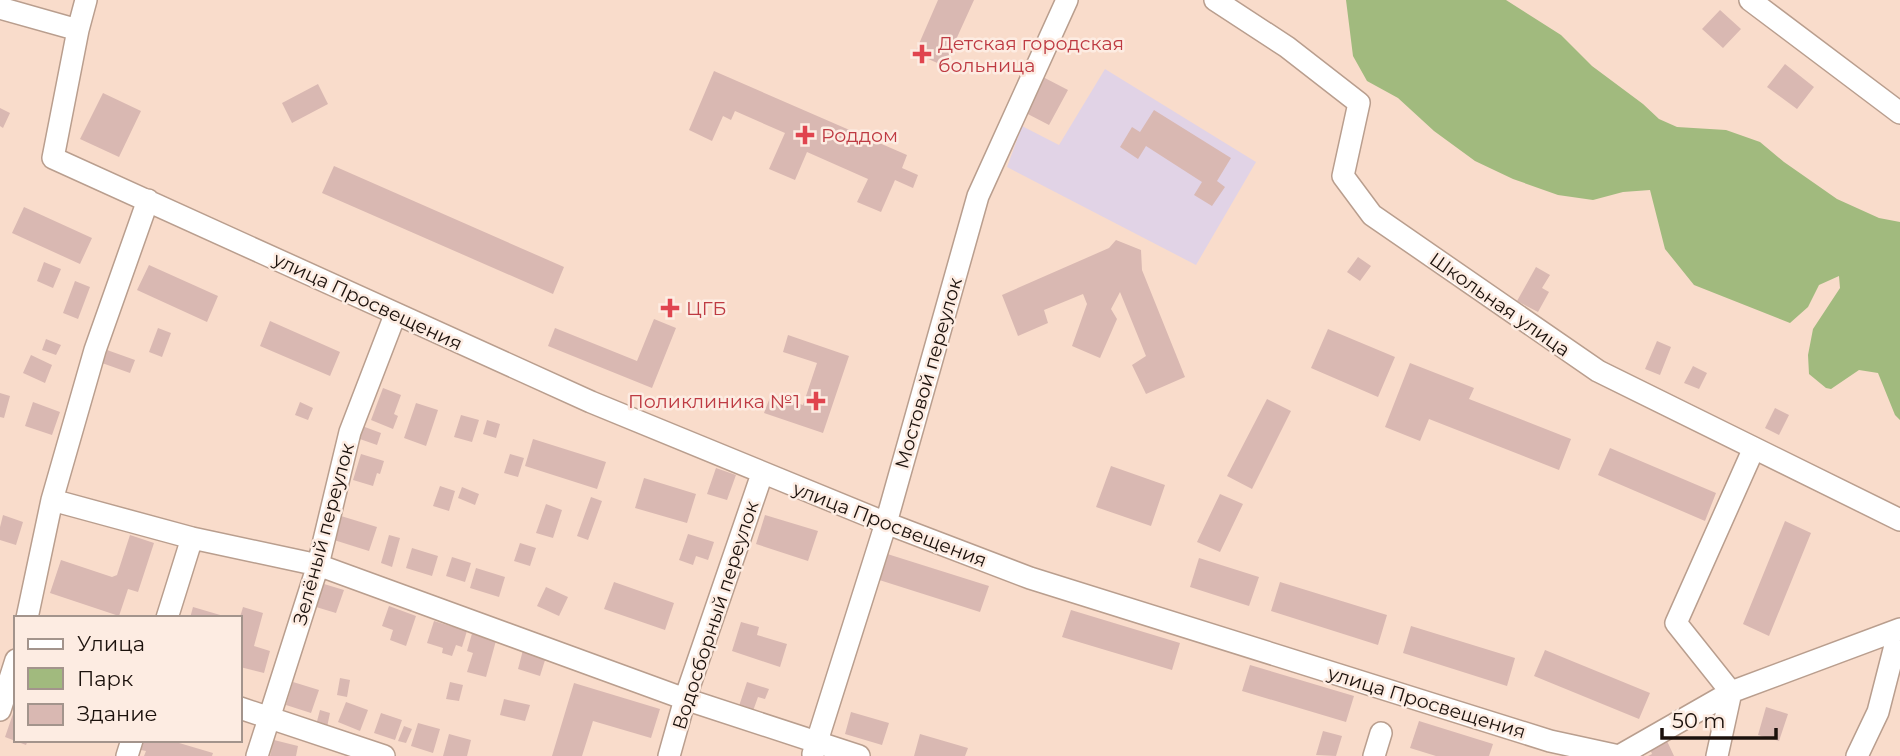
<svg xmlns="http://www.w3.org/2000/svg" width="1900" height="756" font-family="Montserrat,sans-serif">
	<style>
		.education { fill: #e1d3e6 }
		.green { fill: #a1ba7e }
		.building { fill: #d9b8b2 }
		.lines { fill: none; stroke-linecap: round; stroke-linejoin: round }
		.minor-casing { stroke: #b99e8e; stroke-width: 24 }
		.minor { stroke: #fff; stroke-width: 21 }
		.health-dot { fill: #e0444e; stroke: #fdece2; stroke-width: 2.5 }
		.labels { text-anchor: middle; stroke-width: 5; stroke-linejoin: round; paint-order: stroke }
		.health-label { font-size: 19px; fill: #be3a42; stroke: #fdece2; text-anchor: start }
		.street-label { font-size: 19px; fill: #1b110c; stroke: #fdece2 }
	</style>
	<rect width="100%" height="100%" fill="#f9dccb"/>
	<path class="education" d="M1105,69L1256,162L1196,265L1007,167L1022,126L1059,145Z"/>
	<path class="green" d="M1346,0H1506L1561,35L1592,66L1643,104L1659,119L1677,127L1726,130L1760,142L1784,162L1837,199L1879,218L1900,222V420L1895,415L1878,373L1859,370L1831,389L1826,388L1809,374L1808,355L1813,329L1840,288L1839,276L1819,285L1808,307L1790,323L1694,285L1665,249L1650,190L1623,192L1593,200L1558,195L1513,179L1475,161L1434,131L1398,98L1367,81L1353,56Z"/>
	<path class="building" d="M938,0H974L944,66L915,53Z
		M1720,10L1741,29L1723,48L1702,29Z
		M1785,64L1814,87L1797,109L1767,87Z
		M714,71L907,155L902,168L918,175L913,188L895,180L881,212L857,202L868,179L807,152L795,180L769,169L785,133L735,111L731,120L723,116L712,141L689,130Z
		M1041,76L1068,90L1049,125L1022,111Z
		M318,84L328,104L292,123L282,103Z
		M103,93L141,111L119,157L80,139Z
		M0,108L10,113L3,128L0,126Z
		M1154,110L1231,158L1217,181L1225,187L1212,206L1194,195L1202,182L1146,146L1138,159L1120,147L1132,127L1140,132Z
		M334,166L564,267L553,294L322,193Z
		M24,207L92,238L80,264L12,233Z
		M1116,240L1141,250L1142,270L1185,377L1146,394L1132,365L1146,356L1120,292L1111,309L1117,319L1100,358L1072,346L1087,304L1083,294L1044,310L1048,323L1018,336L1002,295L1109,248Z
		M1358,257L1371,266L1360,281L1347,272Z
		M44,262L61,269L53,288L37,281Z
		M149,265L218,296L207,322L137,290Z
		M1536,267L1550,275L1542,288L1549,292L1538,312L1517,301Z
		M75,281L90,287L78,319L63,313Z
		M654,319L676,328L652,388L548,346L555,328L637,361Z
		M270,321L340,352L330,376L260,346Z
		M158,328L171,333L162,357L149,352Z
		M1328,329L1395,357L1378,397L1311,368Z
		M788,335L849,356L823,433L764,413L771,395L803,405L817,363L783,352Z
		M46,339L61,345L56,355L42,350Z
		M1657,341L1671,347L1660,375L1645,369Z
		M107,350L135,360L130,373L102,363Z
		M31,355L52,365L45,383L23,373Z
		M1410,363L1474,388L1469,399L1571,439L1559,470L1429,419L1420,441L1385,427Z
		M1693,366L1707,373L1699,389L1684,383Z
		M383,388L401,395L394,414L398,416L393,429L371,420Z
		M0,393L10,396L4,418L0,417Z
		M1267,399L1291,411L1252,489L1227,476Z
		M33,402L60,412L52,435L25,426Z
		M300,402L313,408L308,420L295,415Z
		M416,403L438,410L426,446L404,438Z
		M1775,408L1789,415L1779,435L1765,428Z
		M461,415L479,420L472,442L454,437Z
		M487,420L500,424L496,438L483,434Z
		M362,426L381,433L377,445L357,438Z
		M533,439L606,462L597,489L525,466Z
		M1610,448L1716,493L1705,521L1598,475Z
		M361,454L384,461L380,474L377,473L373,486L353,480Z
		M510,454L524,458L518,477L504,473Z
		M1111,466L1165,485L1151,526L1096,507Z
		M716,468L736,475L727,500L707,494Z
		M644,478L696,494L687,523L635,508Z
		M440,486L455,491L449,511L433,506Z
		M462,487L479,494L475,505L458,498Z
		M1220,494L1243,504L1220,552L1197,542Z
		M591,497L602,501L588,540L577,536Z
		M546,504L562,510L553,538L536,533Z
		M3,515L23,522L16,545L0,540V527Z
		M765,515L818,531L808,561L756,544Z
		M341,516L377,527L369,551L334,540Z
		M1785,521L1811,533L1769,636L1743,624Z
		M688,534L714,542L708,560L696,556L693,565L679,560Z
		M130,535L154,543L138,592L128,589L119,616L50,593L61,560L112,577L117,575Z
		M389,535L400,538L392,567L381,563Z
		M520,543L536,548L530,566L514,561Z
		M412,548L438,556L432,576L406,568Z
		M881,552L989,586L980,612L873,578Z
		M452,557L471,563L465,582L446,576Z
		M1199,558L1259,577L1249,606L1190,587Z
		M476,568L505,577L499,597L470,588Z
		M614,582L674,603L665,630L604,609Z
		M1280,582L1387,615L1378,645L1271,611Z
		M324,584L344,590L336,613L316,607Z
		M546,587L568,597L559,616L537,606Z
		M389,606L416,616L406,646L390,640L393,630L382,626Z
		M193,607L227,617V618H190Z
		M243,607L263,613L254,646L270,651L264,673L240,667V617Z
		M1071,610L1180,643L1172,670L1062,637Z
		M434,621L467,631L462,647L456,645L452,656L442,653L443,648L427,643Z
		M741,622L759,627L757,635L787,644L780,667L732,651Z
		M1411,626L1515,658L1507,686L1403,653Z
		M473,630L497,637L486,677L467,672L473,653L467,651Z
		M523,650L546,657L540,676L518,669Z
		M1545,650L1650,693L1639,719L1534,676Z
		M1250,665L1354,696L1346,722L1242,691Z
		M340,678L350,680L347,697L337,695Z
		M293,682L319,690L311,713L286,705Z
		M450,682L463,685L459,701L446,699Z
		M747,682L769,689L765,699L758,697L753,711L739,706Z
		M574,683L660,709L651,738L593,721L582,756H552Z
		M504,699L530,705L525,721L500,715Z
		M346,702L368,710L360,731L338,722Z
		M1766,707L1788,714L1779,741L1758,735Z
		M15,708L16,740H28L26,745L5,737Z
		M320,710L330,713L327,727L316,725Z
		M851,712L889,723L882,745L845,734Z
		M381,713L402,720L395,740L374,733Z
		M1419,721L1493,744L1489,756H1436L1410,748Z
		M418,723L440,729L433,753L411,746Z
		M404,726L412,729L406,743L398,741Z
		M1323,731L1342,736L1336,756L1316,755Z
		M449,734L471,740L467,756H443Z
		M920,734L968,748L965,756H914Z
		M144,740H169L213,753L212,756H144L146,751L141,750Z
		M274,740L298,746L296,756H270Z
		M1667,741L1674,756H1648L1652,754L1650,749Z"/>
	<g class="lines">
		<g class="minor-casing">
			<path id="minor" d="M86,0L78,30L53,158L591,402L886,523L1030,578L1550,741L1619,756L1731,692L1900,629
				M1215,0L1287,47L1359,103L1343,176L1372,215L1598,371L1900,520
				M1750,0L1900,113
				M0,8L78,30
				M52,500L192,538L318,565L685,699L859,756
				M27,618L52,500L95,350L148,200
				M167,618L192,538
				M240,708L384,756
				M0,710L16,660
				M813,754L886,523L978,196L1067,0
				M127,756L132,740
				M257,756L318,565L350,432L395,315
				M669,756L685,699L762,474
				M1374,756L1381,733
				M1717,756L1731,692L1676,623L1754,448
				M1857,756L1878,712L1899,630"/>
		</g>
		<use href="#minor" class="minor"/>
	</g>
	<g class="health-dot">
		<path d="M918.5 43.5h7v7h7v7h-7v7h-7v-7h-7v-7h7z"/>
		<path d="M801.5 124.5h7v7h7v7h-7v7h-7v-7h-7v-7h7z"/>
		<path d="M666.5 297.5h7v7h7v7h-7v7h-7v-7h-7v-7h7z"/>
		<path d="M812.5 390.5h7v7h7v7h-7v7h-7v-7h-7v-7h7z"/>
	</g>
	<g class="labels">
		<g class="health-label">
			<text x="938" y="50">Детская городская<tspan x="938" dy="22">больница</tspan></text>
			<text x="821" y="142">Роддом</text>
			<text x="686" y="315">ЦГБ</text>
			<text x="800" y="408" text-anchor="end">Поликлиника №1</text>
		</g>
		<g class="street-label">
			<text transform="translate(368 301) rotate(25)" y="7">улица Просвещения</text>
			<text transform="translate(1500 304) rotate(35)" y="7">Школьная улица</text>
			<text transform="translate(928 373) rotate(-74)" y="7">Мостовой переулок</text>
			<text transform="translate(890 524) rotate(21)" y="7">улица Просвещения</text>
			<text transform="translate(323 534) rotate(-75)" y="7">Зелёный переулок</text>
			<text transform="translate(715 615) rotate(-72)" y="7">Водосборный переулок</text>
			<text transform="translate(1427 702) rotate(17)" y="7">улица Просвещения</text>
		</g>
	</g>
	<rect x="14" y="616" width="228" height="126" fill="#fdece2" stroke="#a3948c" stroke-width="2"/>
	<rect x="28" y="639" width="35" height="10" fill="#ffffff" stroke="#a3948c" stroke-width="2"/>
	<text x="77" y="651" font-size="21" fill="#1b110c">Улица</text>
	<rect x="28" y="668" width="35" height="21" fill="#a1ba7e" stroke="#a3948c" stroke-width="2"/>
	<text x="77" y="686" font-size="21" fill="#1b110c">Парк</text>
	<rect x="28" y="704" width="35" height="21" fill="#d9b8b2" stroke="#a3948c" stroke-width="2"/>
	<text x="77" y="721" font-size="21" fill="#1b110c">Здание</text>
	<path d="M1662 728v10h114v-10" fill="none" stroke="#1b110c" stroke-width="3.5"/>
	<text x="1672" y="728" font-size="21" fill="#1b110c" stroke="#fdece2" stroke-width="5" paint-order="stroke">50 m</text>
</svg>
